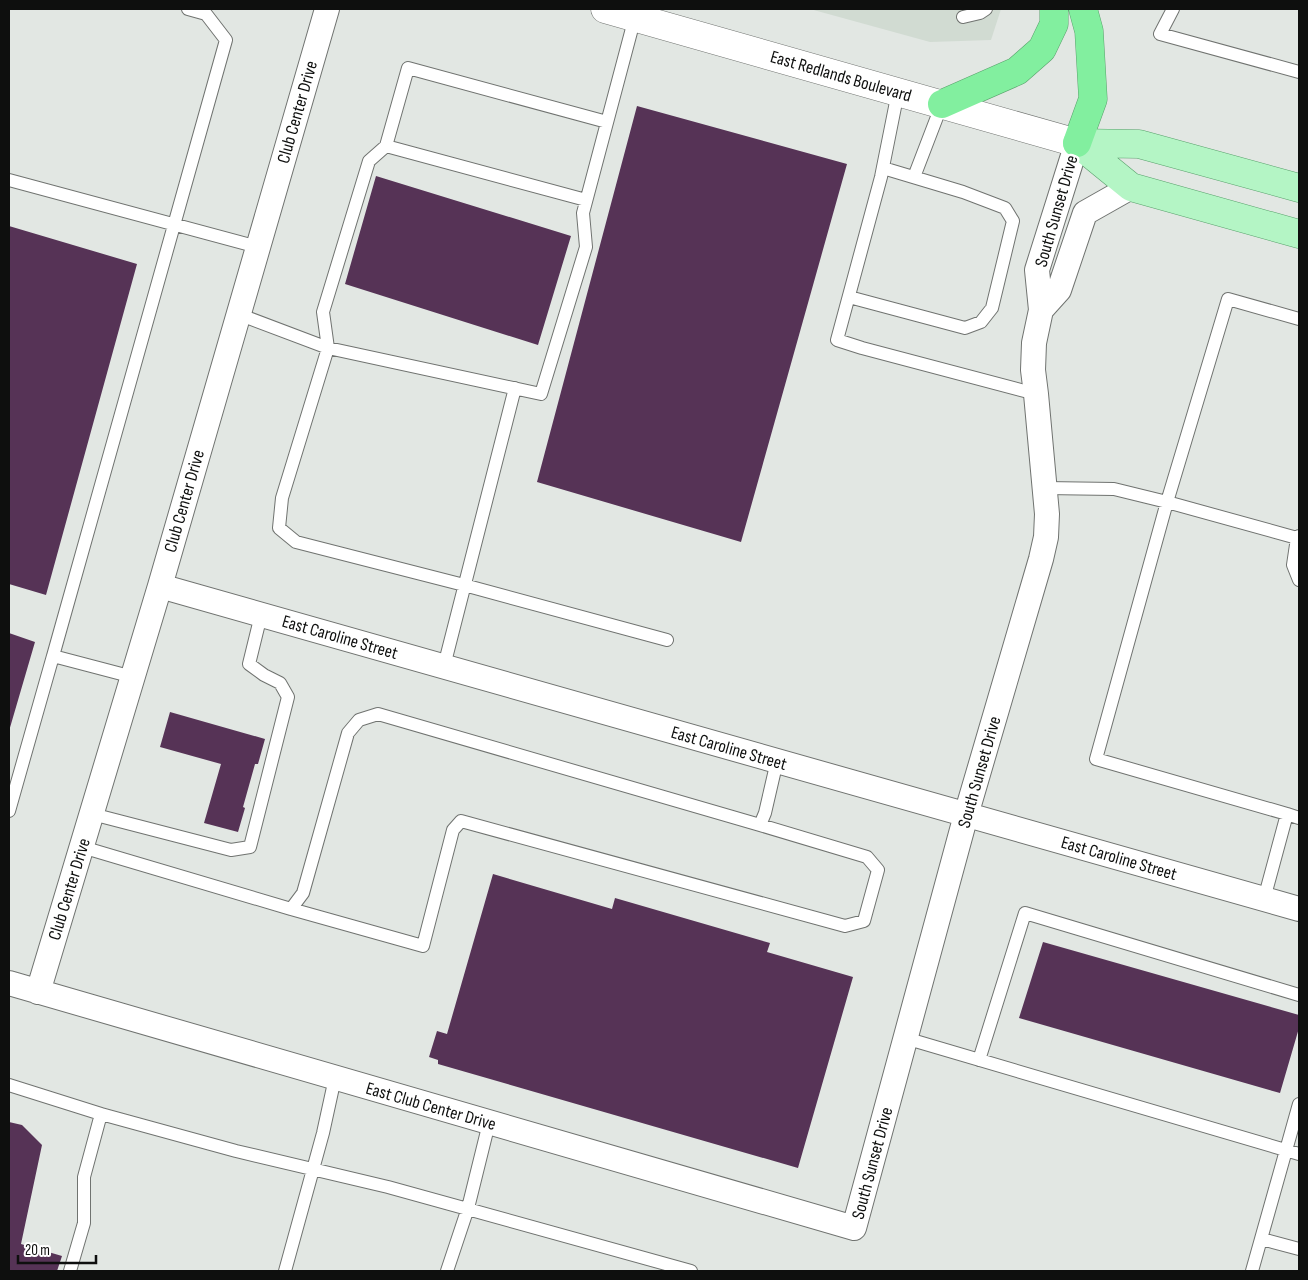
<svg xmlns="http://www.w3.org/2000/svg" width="1308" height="1280" font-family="'Sofia Sans Condensed',sans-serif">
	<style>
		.built { fill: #d1dbd2 }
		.building { fill: #563356 }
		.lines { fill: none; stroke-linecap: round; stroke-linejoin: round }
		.lane-casing { stroke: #707370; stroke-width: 14 }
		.street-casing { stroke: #707370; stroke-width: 26 }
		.secondary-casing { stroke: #707370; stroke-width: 29 }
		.primary-casing { stroke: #59a16c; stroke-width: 29 }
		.highway-casing { stroke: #59a16c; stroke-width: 29 }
		.lane { stroke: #fff; stroke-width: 12 }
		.street { stroke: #fff; stroke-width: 24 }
		.secondary { stroke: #fff; stroke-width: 28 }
		.primary { stroke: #b4f5c5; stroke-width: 28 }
		.highway { stroke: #82ef9f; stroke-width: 28 }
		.labels { text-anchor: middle; stroke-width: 5; stroke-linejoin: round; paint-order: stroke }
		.street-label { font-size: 18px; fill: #0e0f0e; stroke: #fff }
	</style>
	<rect width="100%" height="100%" fill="#e2e7e3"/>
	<path class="built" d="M810,9H1001L991,40L930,42Z"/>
	<path class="building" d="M637,106L847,164L741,542L537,482Z
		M376,176L571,236L538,345L345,284Z
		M9,226L137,264L46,595L9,584Z
		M9,633L35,642L9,731Z
		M170,712L265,739L258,764H255L243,807L245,808L238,832L204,823L221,764L160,747Z
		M493,874L612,909L615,898L770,943L767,952L853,977L798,1168L438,1064V1060L429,1057L437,1031L447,1034Z
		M1043,942L1299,1015V1028L1280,1093L1019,1018Z
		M9,1122L22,1125L42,1145L21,1244L62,1256L57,1271H9Z"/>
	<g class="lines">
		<g class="lane-casing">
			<path id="lane" d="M1173,9L1160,34L1299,72
				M963,17L980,13L986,9
				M898,92L881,177L837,340L862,348L1036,394
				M386,146L369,161L323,312L328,348L282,498L279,528L296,542L464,585L667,640
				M914,177L942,104
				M9,180L258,247
				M586,200L386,146L408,68L607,122
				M849,297L965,328L981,322L992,308L1013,221L1005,208L963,192L883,168
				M238,314L328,348L541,394L586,247L583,213L635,17
				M1045,488L1114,489L1167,502L1228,299L1299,319
				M1297,538L1293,565L1299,580
				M444,666L515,388
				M133,677L53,656L226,40L206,14L188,9
				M9,811L53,656
				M92,814L231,850L250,847L288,697L280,683L264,675L249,664L261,615
				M1287,814L1096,759L1167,502L1297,538L1299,536
				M82,847L291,909L303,893L348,733L359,720L378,714L760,825L765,813L777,761
				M1264,899L1287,814L1299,818
				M291,909L423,946L453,830L461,821L845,926L864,921L878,870L867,857L760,825
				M905,1038L1299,1154
				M979,1060L1025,913L1299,995
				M9,1085L101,1114L84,1177V1223L70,1271
				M101,1114L236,1151L388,1187L691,1271
				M1262,1239L1299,1249
				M285,1271L323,1133L335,1078
				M447,1271L468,1208L489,1123
				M1252,1271L1299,1104"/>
		</g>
		<g class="street-casing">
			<path id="street" d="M1041,310L1059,290L1085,213L1131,187
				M160,586L1299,909
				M9,983L854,1228L966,815L1041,559L1046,537L1047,514L1036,394L1033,370L1034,343L1041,310L1037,270L1077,143
				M38,992L160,586L327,9"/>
		</g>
		<g class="secondary-casing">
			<path id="secondary" d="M605,9L1077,143"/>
		</g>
		<g class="primary-casing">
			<path id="primary" d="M1077,143L1131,187L1299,234
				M1077,143L1139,144L1299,188"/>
		</g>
		<g class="highway-casing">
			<path id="highway" d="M942,104L1017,71L1042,49L1054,24V9
				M1077,143L1093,99L1089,31L1083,9"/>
		</g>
		<use href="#lane" class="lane"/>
		<use href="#street" class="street"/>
		<use href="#secondary" class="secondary"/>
		<use href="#primary" class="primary"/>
		<use href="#highway" class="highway"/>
	</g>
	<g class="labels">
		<g class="street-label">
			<text transform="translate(841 76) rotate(16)" y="6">East Redlands Boulevard</text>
			<text transform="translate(297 112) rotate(-74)" y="6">Club Center Drive</text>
			<text transform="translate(1056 211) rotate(-74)" y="6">South Sunset Drive</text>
			<text transform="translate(184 501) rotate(-74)" y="6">Club Center Drive</text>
			<text transform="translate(340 637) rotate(16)" y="6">East Caroline Street</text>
			<text transform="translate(729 748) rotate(16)" y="6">East Caroline Street</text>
			<text transform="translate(979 772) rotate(-74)" y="6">South Sunset Drive</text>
			<text transform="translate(1119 858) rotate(16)" y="6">East Caroline Street</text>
			<text transform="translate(69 889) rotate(-73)" y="6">Club Center Drive</text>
			<text transform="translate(431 1106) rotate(16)" y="6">East Club Center Drive</text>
			<text transform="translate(872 1163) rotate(-75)" y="6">South Sunset Drive</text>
		</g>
	</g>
	<rect width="1308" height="1280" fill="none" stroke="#0e0f0e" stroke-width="20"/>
	<path d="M18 1255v8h78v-8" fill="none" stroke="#0e0f0e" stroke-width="2.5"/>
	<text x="25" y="1255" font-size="15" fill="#0e0f0e" stroke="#ffffff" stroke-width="4" paint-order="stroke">20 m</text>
</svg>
